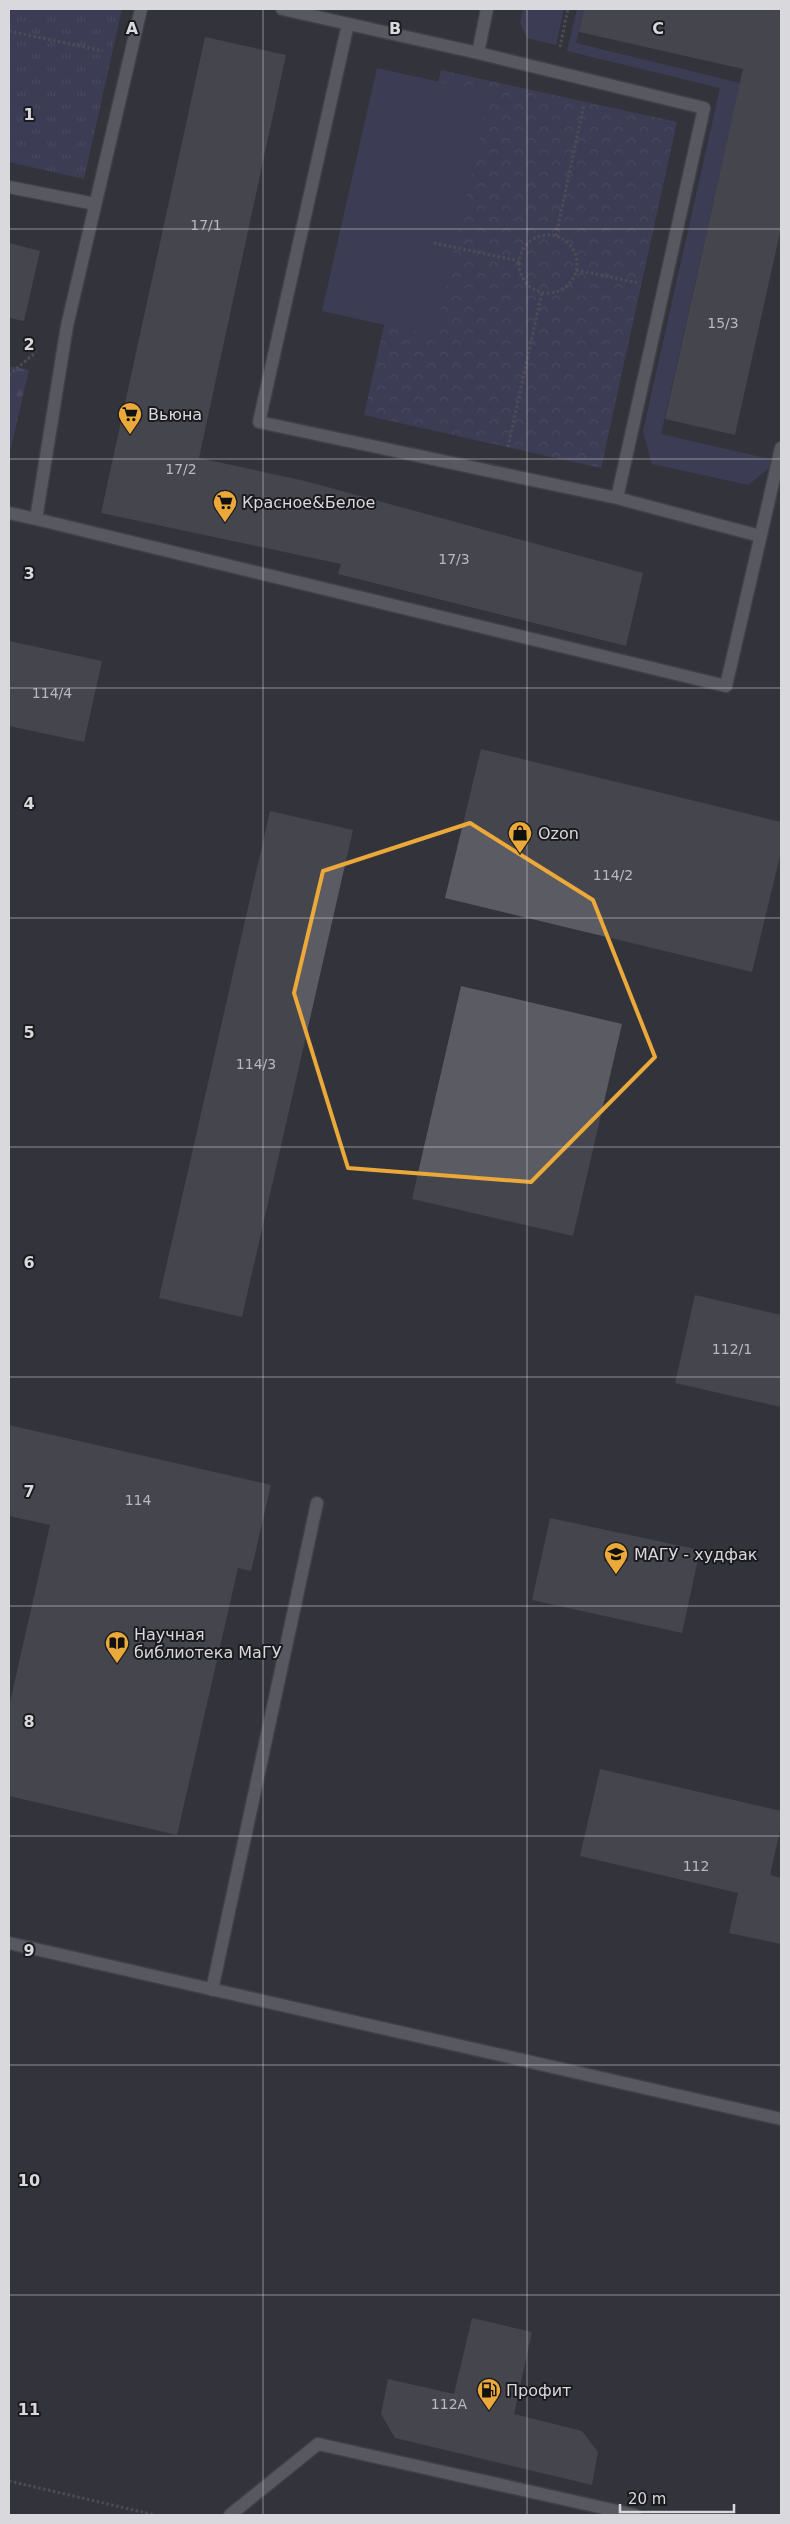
<svg xmlns="http://www.w3.org/2000/svg" width="790" height="2524" font-family="'DejaVu Sans',sans-serif">
	<style>
		.grass { fill: url(#grass-tufts) }
		.forest { fill: url(#forest-firs) }
		.park { fill: url(#park-crowns) }
		.garden { fill: #4b4874 }
		.building { fill: #5b5b64 }
		.lines { fill: none; stroke-linecap: round; stroke-linejoin: round }
		.service-casing { stroke: #505057; stroke-width: 15 }
		.path { stroke: #6b6b73; stroke-width: 3; stroke-dasharray: 2.5 2.5; stroke-linecap: butt }
		.service { stroke: #86868f; stroke-width: 12 }
		.marked { fill: none; stroke: #eba93a; stroke-width: 4; stroke-linejoin: round }
		.grid { fill: none; stroke: #d8d8dd; stroke-width: 1; stroke-opacity: 0.55 }
		.labels { text-anchor: middle; stroke-width: 4; stroke-linejoin: round; paint-order: stroke }
		.number-label { font-size: 14px; fill: #b9b9bf }
		.poi-label { font-size: 16px; fill: #d8d8dd; stroke: #1b1b1f; text-anchor: start }
		.grid-label { font-size: 16px; text-anchor: middle; font-weight: bold; fill: #d8d8dd; stroke: #1b1b1f; stroke-width: 4; stroke-linejoin: round; paint-order: stroke }
	</style>
	<defs>
		<pattern id="grass-tufts" width="24" height="20" patternUnits="userSpaceOnUse" patternTransform="scale(1.25)"><rect width="24" height="20" fill="#4b4874"/><path d="M3 7l-1-3M5 7V3M7 7l1-3M15 17l-1-3M17 17v-4M19 17l1-3" fill="none" stroke="#646287"/></pattern>
		<pattern id="forest-firs" width="22" height="20" patternUnits="userSpaceOnUse" patternTransform="scale(1.25)"><rect width="22" height="20" fill="#4b4874"/><path d="M5 1l3.5 6h-7zM16 11l3.5 6h-7z" fill="#646287"/></pattern>
		<pattern id="park-crowns" width="20" height="18" patternUnits="userSpaceOnUse" patternTransform="scale(1.25)"><rect width="20" height="18" fill="#4b4874"/><path d="M2 6a3 3 0 1 1 6 0M12 15a3 3 0 1 1 6 0" fill="none" stroke="#646287"/></pattern>
	</defs>
	<rect width="100%" height="100%" fill="#33333c"/>
	<path class="grass" d="M9,9H122L84,179L9,162Z"/>
	<path class="forest" d="M9,366L29,370L9,456Z"/>
	<path class="park" d="M441,70L677,122L601,468L364,415Z"/>
	<path class="garden" d="M523,9H564L556,45L527,38L520,23Z
		M577,9H584L576,43L740,83L661,434L778,461L748,485L652,464L643,431L720,88L567,51Z
		M377,68L490,93L435,336L322,311Z"/>
	<path class="building" d="M584,9H781V228L735,435L665,419L743,69L579,32Z
		M205,37L286,55L199,458L305,481L643,573L626,646L338,574L341,564L101,513Z
		M9,243L40,251L24,321L9,318Z
		M9,641L102,661L84,742L9,726Z
		M481,749L781,822V852L752,972L445,898Z
		M270,811L353,830L242,1317L159,1298Z
		M461,986L622,1024L573,1236L412,1199Z
		M695,1295L781,1315V1407L675,1383Z
		M9,1425L271,1485L251,1571L238,1568L177,1835L9,1796V1707L50,1525L9,1516Z
		M550,1518L700,1550L682,1633L532,1600Z
		M600,1769L781,1811V1826L770,1875L781,1878V1944L729,1933L738,1893L580,1856Z
		M472,2318L532,2332L514,2414L582,2431L598,2452L592,2485L395,2438L381,2414L388,2379L454,2394Z"/>
	<g class="lines">
		<g class="service-casing">
			<path id="service" d="M282,9L478,53L487,9
				M348,24L259,422L617,498
				M478,53L704,108L617,498L760,536
				M9,187L95,204
				M9,513L36,519L67,326L141,9
				M36,519L726,686L781,448
				M9,1943L781,2119
				M212,1990L317,1503
				M230,2515L318,2444L635,2515"/>
		</g>
		<path class="path" d="M9,31L103,51
			M560,47L568,9
			M519 264a29 29 0 1 1 58 0a29 29 0 1 1-58 0Z
			M556,236L584,104
			M434,243L519,261
			M576,270L639,283
			M9,375L36,352
			M508,447L542,292
			M9,2481L155,2515"/>
		<use href="#service" class="service"/>
	</g>
	<path d="M0 0H790V2524H0ZM470,823L593,900L655,1057L531,1182L348,1168L294,993L323,871Z" fill="#33333c" fill-opacity=".55" fill-rule="evenodd"/>
	<path class="marked" d="M470,823L593,900L655,1057L531,1182L348,1168L294,993L323,871Z"/>
	<path class="grid" d="M263,9V2515M527,9V2515M9,229H781M9,459H781M9,688H781M9,918H781M9,1147H781M9,1377H781M9,1606H781M9,1836H781M9,2065H781M9,2295H781"/>
	<defs>
		<g id="supermarket-pin" transform="scale(1.25)"><path d="M0 17L-7.5 6A9.5 9.5 0 1 1 7.5 6Z" fill="#eba93a" stroke="#1b1b1f"/><path d="M-6-5.5h2.5l.6 2H6L4.5 2H-2.5L-4.4-4H-6ZM-1.5 3.2a1.3 1.3 0 1 0 .1 0ZM3 3.2a1.3 1.3 0 1 0 .1 0Z" fill="#111"/></g>
		<g id="shop-pin" transform="scale(1.25)"><path d="M0 17L-7.5 6A9.5 9.5 0 1 1 7.5 6Z" fill="#eba93a" stroke="#1b1b1f"/><path d="M-5-2.5h2.3a2.7 3.5 0 0 1 5.4 0H5L5.5 6h-11ZM-1.5-2.5h3a1.5 2.3 0 0 0-3 0Z" fill="#111"/></g>
		<g id="university-pin" transform="scale(1.25)"><path d="M0 17L-7.5 6A9.5 9.5 0 1 1 7.5 6Z" fill="#eba93a" stroke="#1b1b1f"/><path d="M0-5L7-2L0 1L-7-2ZM-4 1L0 2.5L4 1V4Q0 6-4 4Z" fill="#111"/></g>
		<g id="library-pin" transform="scale(1.25)"><path d="M0 17L-7.5 6A9.5 9.5 0 1 1 7.5 6Z" fill="#eba93a" stroke="#1b1b1f"/><path d="M-6-4Q-3-5.5-.7-3.5V5Q-3 3-6 4ZM6-4Q3-5.5 .7-3.5V5Q3 3 6 4Z" fill="#111"/></g>
		<g id="fuel-pin" transform="scale(1.25)"><path d="M0 17L-7.5 6A9.5 9.5 0 1 1 7.5 6Z" fill="#eba93a" stroke="#1b1b1f"/><path d="M-5.5-6h7V0h2V4h1.3V-2.5L3-4.5l.8-.8L6-3V5H2.5V1h-1V6h-7ZM-4.2-4.7v3.2H.2V-4.7Z" fill="#111"/></g>
	</defs>
	<g fill-rule="evenodd">
		<use href="#supermarket-pin" x="130" y="414"/>
		<use href="#supermarket-pin" x="225" y="502"/>
		<use href="#shop-pin" x="520" y="833"/>
		<use href="#university-pin" x="616" y="1554"/>
		<use href="#library-pin" x="117" y="1643"/>
		<use href="#fuel-pin" x="489" y="2390"/>
	</g>
	<g class="labels">
		<g class="number-label">
			<text x="206" y="230">17/1</text>
			<text x="723" y="328">15/3</text>
			<text x="181" y="474">17/2</text>
			<text x="454" y="564">17/3</text>
			<text x="52" y="698">114/4</text>
			<text x="613" y="880">114/2</text>
			<text x="256" y="1069">114/3</text>
			<text x="732" y="1354">112/1</text>
			<text x="138" y="1505">114</text>
			<text x="696" y="1871">112</text>
			<text x="449" y="2409">112А</text>
		</g>
		<g class="poi-label">
			<text x="148" y="420">Вьюна</text>
			<text x="242" y="508">Красное&amp;Белое</text>
			<text x="538" y="839">Ozon</text>
			<text x="634" y="1560">МАГУ - худфак</text>
			<text x="134" y="1640">Научная<tspan x="134" dy="18">библиотека МаГУ</tspan></text>
			<text x="506" y="2396">Профит</text>
		</g>
	</g>
	<g class="grid-label">
		<text x="132" y="34">A</text>
		<text x="395" y="34">B</text>
		<text x="658" y="34">C</text>
		<text x="29" y="120">1</text>
		<text x="29" y="350">2</text>
		<text x="29" y="579">3</text>
		<text x="29" y="809">4</text>
		<text x="29" y="1038">5</text>
		<text x="29" y="1268">6</text>
		<text x="29" y="1497">7</text>
		<text x="29" y="1727">8</text>
		<text x="29" y="1956">9</text>
		<text x="29" y="2186">10</text>
		<text x="29" y="2415">11</text>
	</g>
	<rect width="790" height="2524" fill="none" stroke="#d8d8dd" stroke-width="20"/>
	<path d="M620 2504v8h114v-8" fill="none" stroke="#d8d8dd" stroke-width="2.5"/>
	<text x="628" y="2504" font-size="15" fill="#d8d8dd" stroke="#1b1b1f" stroke-width="4" paint-order="stroke">20 m</text>
</svg>
